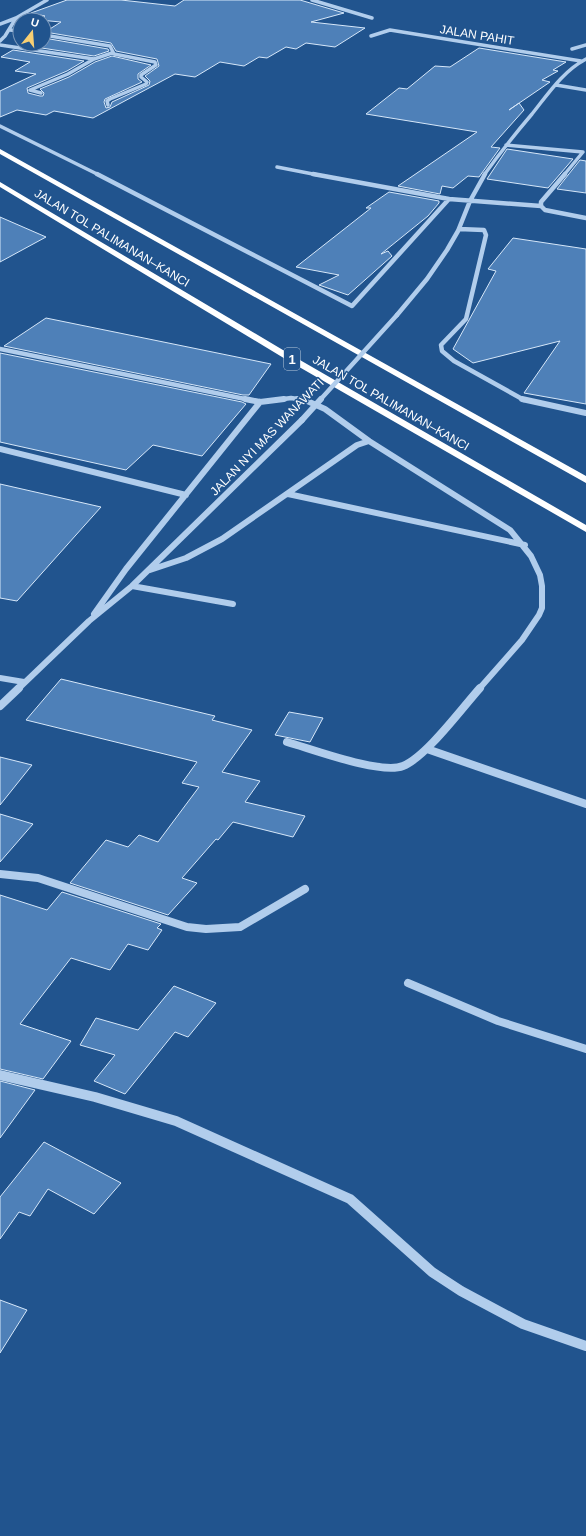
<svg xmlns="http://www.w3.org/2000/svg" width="586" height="1536" font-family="Helvetica,sans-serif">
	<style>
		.building { fill: #4e80b8; stroke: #d6e7f9 }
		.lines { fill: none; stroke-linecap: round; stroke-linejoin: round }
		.minor-far4 { stroke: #b1cdec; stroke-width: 3.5 }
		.minor-far3 { stroke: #b1cdec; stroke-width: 4.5 }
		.minor-far2 { stroke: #b1cdec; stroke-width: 6 }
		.minor-far1 { stroke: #b1cdec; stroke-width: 8 }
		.minor { stroke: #b1cdec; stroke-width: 10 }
		.highway { fill: #fff; fill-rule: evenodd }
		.minor-bridge-far1 { stroke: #b1cdec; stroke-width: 4.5 }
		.minor-bridge { stroke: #b1cdec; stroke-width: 6 }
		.labels { text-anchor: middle; stroke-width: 3; stroke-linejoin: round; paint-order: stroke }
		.far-street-label { font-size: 12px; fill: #fff; stroke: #21548e }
		.shield { fill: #21548e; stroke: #bcccdd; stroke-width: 1 }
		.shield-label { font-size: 13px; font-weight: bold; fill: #fff }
	</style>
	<rect width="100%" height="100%" fill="#21548e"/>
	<path class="building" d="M67,0H121L175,6L184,0H300L344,13L311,22L365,28L335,47L306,43L296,49L286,47L267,58L259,57L244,66L220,62L195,77L175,74L93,118L54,111L46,115L17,110L0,117V91L36,74L15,71L30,62L1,57L13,50L84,61L67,71L27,88L28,93L40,96H43L44,93L40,89L69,77L95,62L112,56L151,65L138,74V79L142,82L105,99L104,102L106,108L110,107L112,102L149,85L150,81L145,76L159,66L157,59L116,51L111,43L45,32L61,22L39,20L45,16L31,13Z
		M44,38L108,49L109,51L94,56L22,45L44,44Z
		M479,48L566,62L553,70L558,71L542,80L550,82L509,110L519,103L524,110L491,147L500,148L479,177L468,176L453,188L442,186L440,194L398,186L477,132L366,114L399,88L407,89L435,66L450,67Z
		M507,149L573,159L548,188L487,179Z
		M580,160L586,161V193L557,189Z
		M389,192L439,201V203L428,216L381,254L388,251L392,256L348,295L319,285L339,275L296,267L371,208H366Z
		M0,217L46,237L0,262Z
		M513,238L586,249V404L524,393L560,341L473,363L453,349L496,271L488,269Z
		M46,318L271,364L249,395H243L4,346Z
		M0,353L242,402L246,404L202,456L153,445L126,470L0,442Z
		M0,484L101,507L17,601L0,598Z
		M61,679L215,716L212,720L252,730L222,772L260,781L245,802L305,816L293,837L233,822L218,840L216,839L182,878L197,883L168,915L70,883L106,840L128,847L139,835L158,842L199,787L182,783L197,762L26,720Z
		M289,712L323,718L310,742L275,735Z
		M0,757L32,765L0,805Z
		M0,814L33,824L0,862Z
		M62,892L161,924L157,928L162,930L148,950L128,944L110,970L71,958L20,1024L71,1041L43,1079L0,1069V895L47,910Z
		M174,986L216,1003L188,1037L175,1032L125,1094L94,1081L115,1055L80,1045L96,1018L138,1030Z
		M0,1081L35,1090L0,1138Z
		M44,1142L121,1183L94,1214L48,1189L30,1216L19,1212L0,1239V1197Z
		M0,1300L27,1310L0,1353Z"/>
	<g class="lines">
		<path class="minor-far4" d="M312,0L372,18
			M0,24L16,18L47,0
			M10,30L20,31
			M44,35L110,46L114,54L155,62L156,65L141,75V77L147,82L146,84L110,99L107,101L108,105
			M371,36L390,30L581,61
			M0,41L5,36L16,18
			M0,45L94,59L112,53
			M572,49L586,45
			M556,85L586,90
			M41,93L30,90L68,74L94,59
			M0,126L99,175
			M506,145L583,152L564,175
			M277,167L318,175
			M484,175C499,154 515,134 532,114C548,94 563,71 586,59"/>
		<path class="minor-far3" d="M97,174L352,306L449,199L541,206
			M313,174L449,199
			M565,174L541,202V206L545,210L586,218
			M459,229L484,230L486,235L466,319L441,345L442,351L454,361L524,400
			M397,315L427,279L447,250L458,231L470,201L485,174
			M0,349L250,400
			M276,400L291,398L304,400"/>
		<path class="minor-far2" d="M245,399L260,402L284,399
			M297,399L305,400L325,409L369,441L510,530L531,556L540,575L542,586V608L539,615L522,640L479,689
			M522,399L586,413
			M0,449L186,495
			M288,494L525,545
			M150,570L186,558L222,539L357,445L369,441
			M132,586L233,604
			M94,614L126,569L260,402
			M0,678L24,682
			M18,689L89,621L132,586L302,420"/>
		<path class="minor-far1" d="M0,706L19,688
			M287,742C312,749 381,775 403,766C426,757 462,708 480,688
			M427,749L586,804
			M0,874L38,878L187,927L206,929L240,927L305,889
			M408,983L498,1021L586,1049"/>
		<path class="minor" d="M0,1075L95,1097L176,1121L350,1199L432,1272L461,1291L523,1324L586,1346"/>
		<path class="highway" d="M0,149L586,476V483L0,154Z
			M0,182L293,356L586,525V532L287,360L0,187Z"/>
		<path class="minor-bridge-far1" d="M320,400L397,315"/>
		<path class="minor-bridge" d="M302,420L321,399"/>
	</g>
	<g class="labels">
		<g class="far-street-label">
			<text transform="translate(477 35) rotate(9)" y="4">JALAN PAHIT</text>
			<text transform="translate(112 238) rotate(31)" y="4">JALAN TOL PALIMANAN–KANCI</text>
			<text transform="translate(391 403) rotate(30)" y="4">JALAN TOL PALIMANAN–KANCI</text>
			<text transform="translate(267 437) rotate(-46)" y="4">JALAN NYI MAS WANAWATI</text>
		</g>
		<rect class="shield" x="284" y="348" width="16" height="22" rx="3"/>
		<g class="shield-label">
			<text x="292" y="364">1</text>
		</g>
	</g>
	<g transform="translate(32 32) rotate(17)"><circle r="19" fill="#21548e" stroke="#7a98bb"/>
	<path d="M0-3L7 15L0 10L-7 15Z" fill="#f8cf73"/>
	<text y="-6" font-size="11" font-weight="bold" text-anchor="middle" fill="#ffffff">U</text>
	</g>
</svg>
